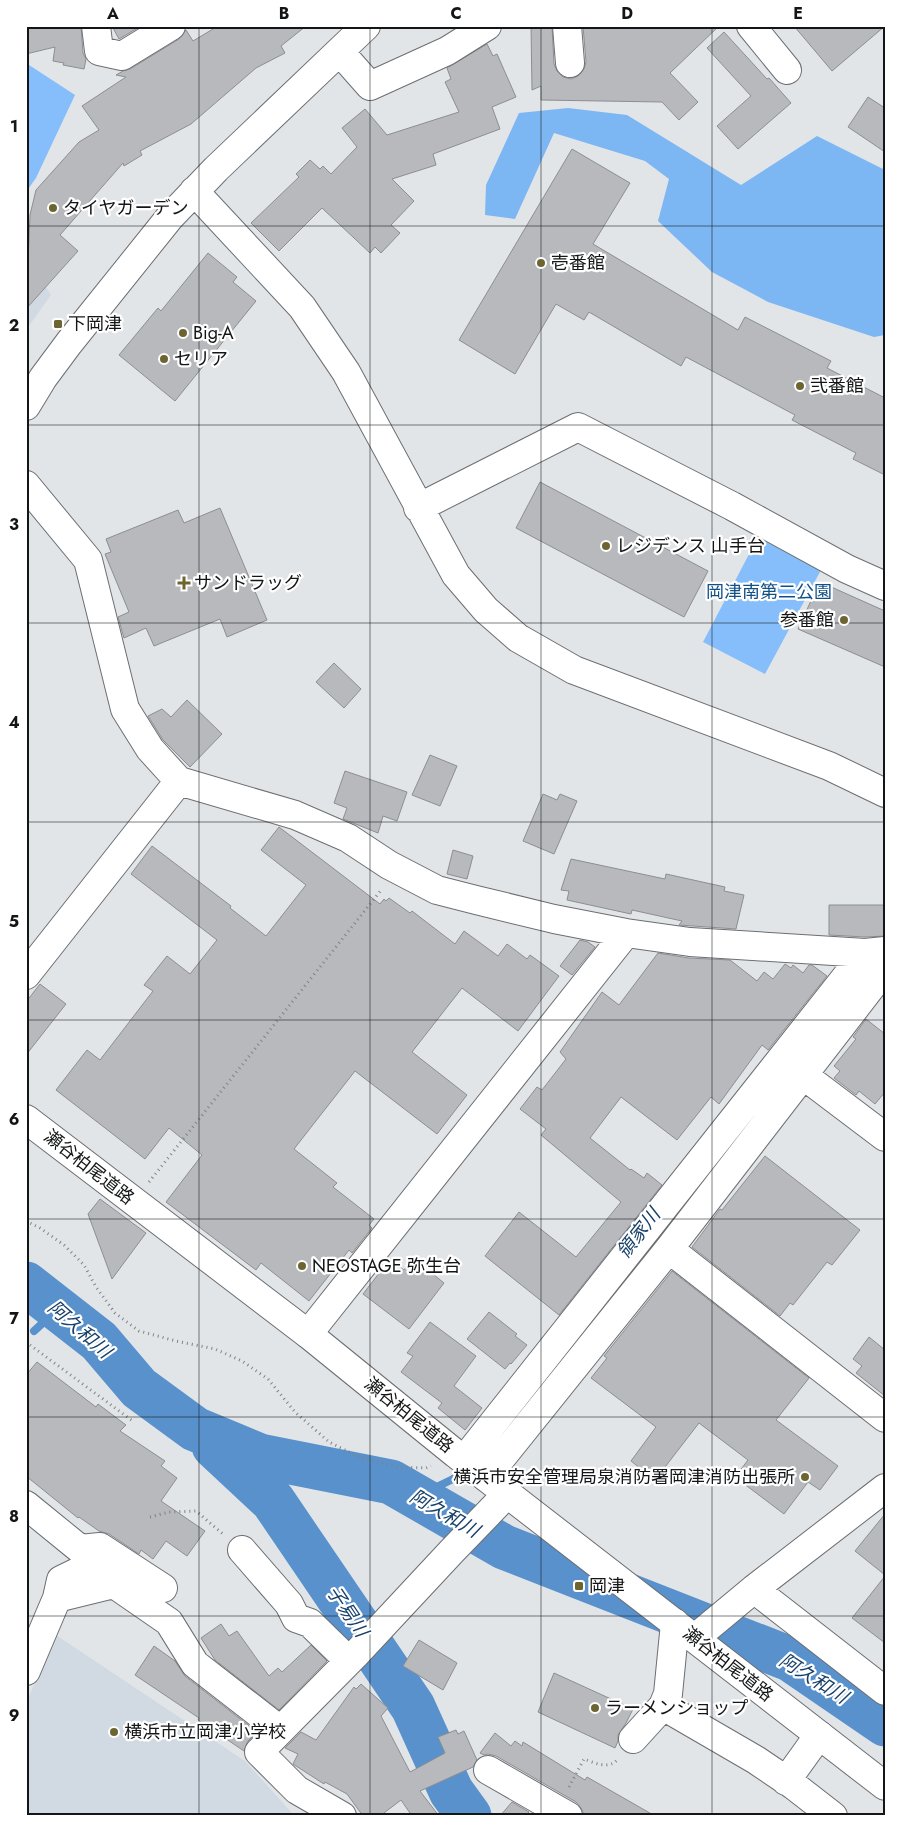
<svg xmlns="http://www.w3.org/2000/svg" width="911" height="1842" font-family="Jost,'Noto Sans JP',sans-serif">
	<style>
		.built { fill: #d1dae3 }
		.green { fill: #85befa }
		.forest { fill: #7cb6f3 }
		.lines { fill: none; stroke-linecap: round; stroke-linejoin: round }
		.stream { stroke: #5891cc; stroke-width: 8 }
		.river { stroke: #5891cc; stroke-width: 45 }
		.building { fill: #b7b9bd; stroke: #8c8e91 }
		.minor-casing { stroke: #6c6f72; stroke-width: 30 }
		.major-casing { stroke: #6c6f72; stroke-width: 30 }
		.path { stroke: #818385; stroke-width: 3; stroke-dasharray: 1 4; stroke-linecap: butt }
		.minor { stroke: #fff; stroke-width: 28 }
		.major { stroke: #fff; stroke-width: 28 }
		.grid { fill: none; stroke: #141516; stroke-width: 1; stroke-opacity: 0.55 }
		.poi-dot { fill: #6d6531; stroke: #fff; stroke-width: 2 }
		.labels { text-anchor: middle; stroke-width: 4.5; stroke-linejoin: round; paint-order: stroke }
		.poi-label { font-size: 18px; fill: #141516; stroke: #fff; text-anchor: start }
		.park-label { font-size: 18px; fill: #125088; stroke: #fff }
		.street-label { font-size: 18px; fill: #141516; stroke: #fff }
		.water-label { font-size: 19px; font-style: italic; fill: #184169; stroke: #fff }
		.neatline { fill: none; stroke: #141516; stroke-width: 2 }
		.grid-label { font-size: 16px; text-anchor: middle; font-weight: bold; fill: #141516 }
	</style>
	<rect width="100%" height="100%" fill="#e2e5e8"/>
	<path class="built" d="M26,256L51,295L26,330Z
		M56,1635L245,1761L292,1813L298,1816H26V1703Z"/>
	<path class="green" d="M26,63L75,95L36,178L26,192Z
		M758,537L821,570L765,674L703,642Z"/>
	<path class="forest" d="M568,108L627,115L741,185L817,136L885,170V335L874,337L768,302L712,272L658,221L669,179L645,161L554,133L515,219L485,215L486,185L519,113Z"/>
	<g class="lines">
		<path class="stream" d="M34,1331L58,1309
			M416,1497L453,1479L466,1468"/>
		<path class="river" d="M26,1284L99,1341L139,1388L195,1429L260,1456L391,1482L504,1547L790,1659L885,1724
			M214,1446L273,1501L413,1707L451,1791L469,1816"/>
	</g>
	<path class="building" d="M26,26H81L83,53L86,59L84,69L63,65L64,63L53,61L55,47L26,54Z
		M112,26H141L119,39Z
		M218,26H306L281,46L285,53L256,68L191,124L140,151L142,155L124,166L123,163L60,235L78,251L26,309L30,215L36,190L79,142L99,130L82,106L126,77L116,75L123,71L130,69L179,39L186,30L193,41Z
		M531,26H552L554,64L557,71L563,77L571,79L578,76L584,69L586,62L583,26H719L670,73L698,102L679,120L662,102L541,100V86L532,90Z
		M794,26H885L832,71Z
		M724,32L767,79L769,78L791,103L738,149L717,126L751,96L707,48Z
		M487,44L493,56L497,54L516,97L492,107L500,129L433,154L436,165L392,179L414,201L391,225L400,233L381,253L375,247L370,253L322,208L279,251L251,223L299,177L296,174L310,160L320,169L323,166L331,174L357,147L342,128L365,109L387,135L459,112L445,82L451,79L447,68Z
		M868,97L885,108V152L848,127Z
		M572,149L630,183L593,244L738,330L745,317L831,361L827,368L885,398V475L853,459L856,453L792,420L795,415L686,357L681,366L589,312L584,320L556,304L515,374L459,340Z
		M208,253L237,277L233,282L256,301L175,401L119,355L158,308L161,311Z
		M540,482L708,571L684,617L516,528Z
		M220,508L267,620L227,637L220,619L154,646L146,628L124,638L118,617L129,612L105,554L111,552L106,539L178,510L184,523Z
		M829,586L885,611V667L798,629L815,592L824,596Z
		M334,663L361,689L344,708L316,682Z
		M187,700L222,734L190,767L163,740L148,716L162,709L171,717Z
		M430,755L457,766L440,806L412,795Z
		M345,771L407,792L397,821L383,816L378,833L343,819L347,808L334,803Z
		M543,794L557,800L560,794L577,801L554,854L523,841Z
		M279,827L380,904L384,899L386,901L389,898L410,913L412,911L455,944L464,931L498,956L507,944L527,959L530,955L559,976L518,1031L462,988L412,1052L467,1095L437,1134L355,1071L294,1149L337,1183L333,1187L374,1219L369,1225L372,1228L352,1253L349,1250L309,1301L261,1263L256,1270L166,1202L202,1155L169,1128L145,1159L56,1090L87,1050L100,1060L153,991L144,985L167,956L190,974L217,940L131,874L152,846L231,906L230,908L266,936L306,885L261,850Z
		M453,850L473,856L467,879L447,874Z
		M571,859L665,879L666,874L725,887L724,891L744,895L736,929L679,925L682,921L632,910L631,914L567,900L569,891L561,890Z
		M829,905H885V936L865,937L829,935Z
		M580,940L588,942L595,947L572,975L560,966Z
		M658,953L689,958L730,960L757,981L764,972L773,979L785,964L791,968L793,965L803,973L809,965H812L827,976L768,1050L762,1045L719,1104L711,1097L677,1140L621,1097L590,1138L630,1170L631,1169L644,1178L647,1173L662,1185L559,1315L485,1256L519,1212L576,1257L621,1202L541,1135L546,1129L520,1109L537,1087L542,1090L566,1059L560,1052L602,992L619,1005Z
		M40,984L66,1004L26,1055V1002Z
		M866,1019L885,1034V1092L875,1104L859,1091L856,1095L834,1078L840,1071L834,1066L856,1039L853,1037Z
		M765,1156L860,1230L832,1265L827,1262L793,1305L790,1303L780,1316L692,1247L720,1209L722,1210Z
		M100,1199L146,1233L112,1279L88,1214Z
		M413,1258L444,1283L409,1329L363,1294L390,1259L404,1270Z
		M672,1271L809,1378L776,1420L838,1466L820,1490L808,1482L784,1514L735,1477L748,1460L699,1423L655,1480L631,1461L656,1427L591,1378L607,1358L604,1356Z
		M489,1312L517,1334L515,1336L527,1345L511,1364L510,1363L505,1369L467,1339Z
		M430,1322L476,1356L454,1386L482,1408L465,1430L438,1408L442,1403L401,1372L413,1356L407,1353Z
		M869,1337L885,1350V1396L856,1373L862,1366L853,1359Z
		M37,1362L96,1407L98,1404L126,1425L120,1431L165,1461L161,1466L177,1478L161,1501L205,1531L187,1556L166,1541L153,1559L141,1550L139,1554L109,1534L99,1531L79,1517L78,1518L26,1476V1375Z
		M885,1514V1575L855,1551Z
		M885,1576V1643L852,1618Z
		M221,1624L229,1636L237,1631L269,1676L278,1668L282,1672L311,1645L327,1661L279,1710L215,1660L201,1638Z
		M419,1640L457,1663L443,1690L403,1666Z
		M154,1646L175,1661L185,1676L257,1732L248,1741L244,1751L198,1720L199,1718L135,1675Z
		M554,1673L633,1709L626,1723L618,1735V1741L615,1748L538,1712Z
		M361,1684L388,1708L381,1716L410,1772L445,1753L438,1737L456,1730L458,1734L464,1731L477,1760L473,1767L420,1791L439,1816H412L401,1800L380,1816H363L347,1794L325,1782L324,1784L293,1764L298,1754L285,1748L301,1732L316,1740L354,1687L356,1689Z
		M495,1733L511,1746L515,1741L522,1746L523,1742L585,1780L587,1777L655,1816H585L581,1808L576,1802L496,1756L488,1754L484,1755L480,1753Z
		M512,1802L529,1812L525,1816H500Z"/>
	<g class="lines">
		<g class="minor-casing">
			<path id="minor" d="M96,26L99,51L122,56L171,26
				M567,26L570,63
				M751,26L787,70
				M340,52L370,86L447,51L487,26
				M194,191L302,307L346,372L456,575L486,610L518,638L574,670L829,766L885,793
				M26,406L43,378L69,343L170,217L216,169L366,26
				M26,485L88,560L125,709L150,749L179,781L295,815L348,838L389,865L437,890L476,900L554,919L626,933L690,942L865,953L885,951
				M418,508L578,427L732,506L847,569L885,586
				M26,975L179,781
				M803,1075L885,1137
				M669,1249L885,1418
				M308,1334L626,933
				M464,1460L865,953
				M486,1477L669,1249L885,969
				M26,1505L80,1549L100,1547L163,1588
				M242,1550L289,1604L296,1618L310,1623L349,1661
				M754,1589L885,1691
				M57,1598L61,1580L112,1555
				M675,1623L668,1694L663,1706L756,1760L793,1785L833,1816
				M695,1638L754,1589L885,1488
				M26,1671L57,1598L114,1584L169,1622L195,1664L280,1730
				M633,1739L663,1706
				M488,1770L568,1816
				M786,1781L819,1735
				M342,1816L297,1790L259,1752L355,1655L452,1551L508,1493"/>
		</g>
		<g class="major-casing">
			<path id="major" d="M26,1119L308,1334L456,1454L885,1786"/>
		</g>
		<path class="path" d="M149,1182L382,889
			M26,1221L40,1228L64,1245L84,1265L96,1287L115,1313L139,1331L176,1341L215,1349L242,1361L268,1379L295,1412L329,1442L359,1457L396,1467L426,1468L431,1466
			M26,1342L134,1422
			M150,1517L169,1512L196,1511L223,1534
			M569,1787L584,1759C595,1763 609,1770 618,1759"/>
		<use href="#minor" class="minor"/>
		<use href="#major" class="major"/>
	</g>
	<path class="grid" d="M199,26V1816M370,26V1816M541,26V1816M712,26V1816M26,226H885M26,425H885M26,623H885M26,822H885M26,1020H885M26,1219H885M26,1417H885M26,1616H885"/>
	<g class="poi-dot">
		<circle cx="53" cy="208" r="5"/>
		<circle cx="541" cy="263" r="5"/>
		<rect x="53" y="319" width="10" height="10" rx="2.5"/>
		<circle cx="183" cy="333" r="5"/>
		<circle cx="164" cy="359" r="5"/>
		<circle cx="800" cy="386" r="5"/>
		<circle cx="606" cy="546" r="5"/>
		<path d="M181.5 575.5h5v5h5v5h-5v5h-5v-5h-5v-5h5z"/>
		<circle cx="844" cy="620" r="5"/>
		<circle cx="302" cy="1266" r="5"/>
		<circle cx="805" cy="1477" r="5"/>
		<rect x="574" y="1581" width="10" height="10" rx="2.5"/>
		<circle cx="595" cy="1708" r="5"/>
		<circle cx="114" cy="1732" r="5"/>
	</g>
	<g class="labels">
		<g class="poi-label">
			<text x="63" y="214">タイヤガーデン</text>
			<text x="551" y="269">壱番館</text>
			<text x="68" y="330">下岡津</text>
			<text x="193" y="339">Big-A</text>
			<text x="174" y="365">セリア</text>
			<text x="810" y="392">弐番館</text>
			<text x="616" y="552">レジデンス 山手台</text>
			<text x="194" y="589">サンドラッグ</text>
			<text x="834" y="626" text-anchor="end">参番館</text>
			<text x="312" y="1272">NEOSTAGE 弥生台</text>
			<text x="795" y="1483" text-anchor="end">横浜市安全管理局泉消防署岡津消防出張所</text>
			<text x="589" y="1592">岡津</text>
			<text x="605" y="1714">ラーメンショップ</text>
			<text x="124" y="1738">横浜市立岡津小学校</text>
		</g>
		<g class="park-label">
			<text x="769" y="598">岡津南第二公園</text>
		</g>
		<g class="street-label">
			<text transform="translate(89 1167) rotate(38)" y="6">瀬谷柏尾道路</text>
			<text transform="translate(409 1415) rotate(39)" y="6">瀬谷柏尾道路</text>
			<text transform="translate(728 1664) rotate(38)" y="6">瀬谷柏尾道路</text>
		</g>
		<g class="water-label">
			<text transform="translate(638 1233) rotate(-52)" y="7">領家川</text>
			<text transform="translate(80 1329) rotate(41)" y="7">阿久和川</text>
			<text transform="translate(445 1513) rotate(30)" y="7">阿久和川</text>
			<text transform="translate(348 1611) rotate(56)" y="7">子易川</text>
			<text transform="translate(814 1678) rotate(32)" y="7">阿久和川</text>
		</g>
	</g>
	<rect width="911" height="1842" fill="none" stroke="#ffffff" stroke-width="55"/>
	<rect x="28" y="28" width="856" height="1786" class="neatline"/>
	<g class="grid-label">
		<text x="113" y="19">A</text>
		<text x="284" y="19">B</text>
		<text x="456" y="19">C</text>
		<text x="627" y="19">D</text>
		<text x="798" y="19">E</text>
		<text x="14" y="132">1</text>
		<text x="14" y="331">2</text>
		<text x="14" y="530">3</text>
		<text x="14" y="728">4</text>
		<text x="14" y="927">5</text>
		<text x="14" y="1125">6</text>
		<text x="14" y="1324">7</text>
		<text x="14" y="1522">8</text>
		<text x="14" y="1721">9</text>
	</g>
</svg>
